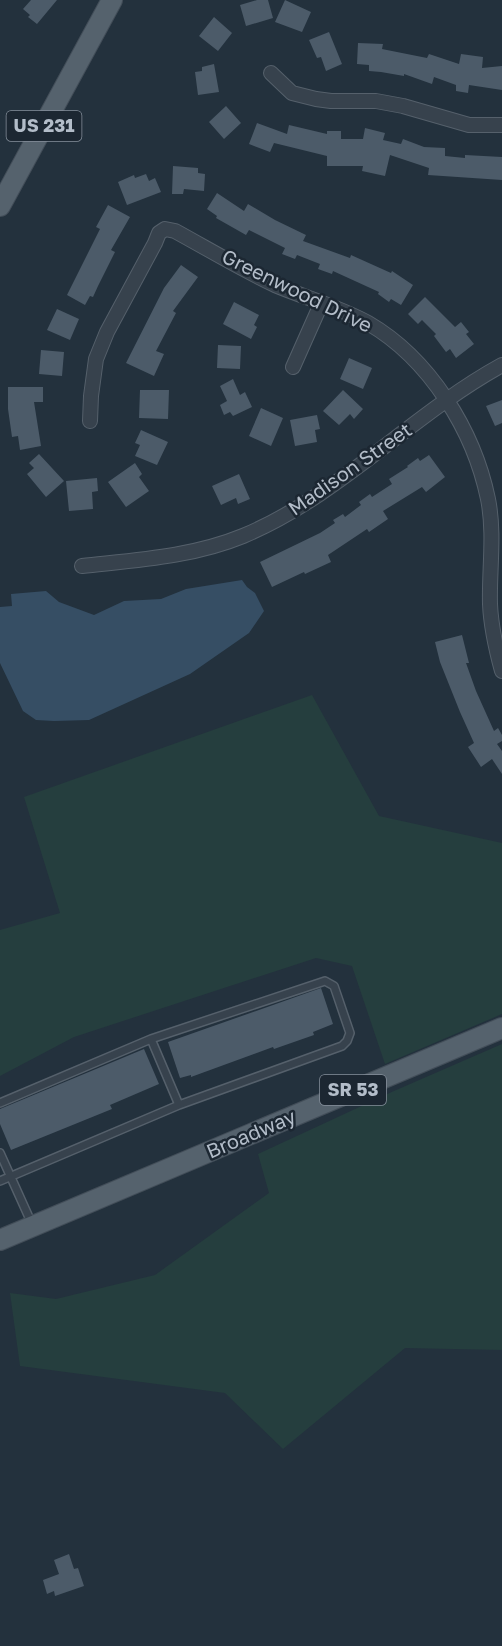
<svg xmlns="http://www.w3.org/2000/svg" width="502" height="1646" font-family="'Golos Text',sans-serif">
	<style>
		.green { fill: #253e3e }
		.water { fill: #364e64 }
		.building { fill: #4c5b69 }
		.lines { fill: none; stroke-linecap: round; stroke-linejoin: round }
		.lane-casing { stroke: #55606b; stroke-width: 10 }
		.street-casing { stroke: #55606b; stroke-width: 16 }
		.primary-casing { stroke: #434e59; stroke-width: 22 }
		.lane { stroke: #37424d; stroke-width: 7 }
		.street { stroke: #37424d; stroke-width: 14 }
		.primary { stroke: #55626d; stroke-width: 20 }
		.labels { text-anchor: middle; stroke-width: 5; stroke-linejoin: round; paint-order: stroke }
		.shield { fill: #1c2732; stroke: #86909c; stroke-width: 1.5 }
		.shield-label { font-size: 18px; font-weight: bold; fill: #b3bdc9 }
		.street-label { font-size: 20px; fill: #b3bdc9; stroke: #1c2732 }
	</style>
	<rect width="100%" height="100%" fill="#23313d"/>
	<path class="green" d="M312,695L379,816L502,843V1014L385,1064L352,966L316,958L74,1037L0,1076V930L60,913L24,797Z
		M502,1044V1350L405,1348L283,1449L225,1393L20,1366L10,1293L56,1299L155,1275L269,1193L258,1154L394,1091Z"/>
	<path class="water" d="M242,580L247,587L255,593L264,611L249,633L190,674L89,720L54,721L36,720L23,711L0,663V607L12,606L11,594L46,591L59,602L94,615L124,601L161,599L186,589Z"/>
	<path class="building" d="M31,0H57L37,24L28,17L30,15L23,9Z
		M257,0H268L273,18L246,26L240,5Z
		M285,0L311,12L302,32L275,22Z
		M214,17L232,33L218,51L199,36Z
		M329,32L342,64L326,71L321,57L317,58L309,40Z
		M358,43L383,44L382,49L427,58L429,54L459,64L461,54L483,57L482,68L502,66V90L469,85L468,93L456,91V85L434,77L432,84L404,74V76L381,72L369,71V65L357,64Z
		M214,64L219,92L198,95L195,72L202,71V67Z
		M226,106L241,123L224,139L209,122Z
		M257,123L287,134L289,125L327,134V131H341V139H363L365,128L385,133L383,140L401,144L403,139L424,147L445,148V156L465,158V155L502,157V180L428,175L429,168L390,155L385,176L362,171L363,166H327V156L274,143L270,152L249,144Z
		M173,166L198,168V173L205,174L204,191L184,189L183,194H172Z
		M146,174L149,181L155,178L161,192L127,205L118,182L134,175L135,178Z
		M217,193L244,211L248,204L275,220L306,235L303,241L350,258L351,255L391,273L392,271L413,285L401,305L391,299L389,302L378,294L379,292L333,271L332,274L318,269L320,264L297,255L295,259L282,254L285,248L249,230L246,235L216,218L217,216L207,209Z
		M108,205L130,217L111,250L115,252L98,286L93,297L90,296L85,305L67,295L100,229L96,227Z
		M181,265L198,277L173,311L176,313L156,351L164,354L154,376L126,363L164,288Z
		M425,297L455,327L461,322L469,332L466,334L474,344L456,358L450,349L446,352L434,336L436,334L422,320L418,324L408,314Z
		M234,302L259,315L254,325L257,327L251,339L223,324Z
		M57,309L79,319L70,340L47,330Z
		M218,345L241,346L240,369L217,368Z
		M41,350L64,352L62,376L39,374Z
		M349,358L372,368L363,389L340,379Z
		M233,379L240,395L245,392L252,407L233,416L230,412L224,415L220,405L227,401L220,386Z
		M8,387H43V402H34L41,446L20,450L18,436L12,437L8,409Z
		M140,390H169L168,419L139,418Z
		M343,390L363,409L354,419L350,414L339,425L323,411Z
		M502,400V423L495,426L486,406Z
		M261,408L283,418L271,446L249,436Z
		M317,415L320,429L315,430L317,442L295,446L290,420Z
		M141,430L168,442L157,465L135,456L140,445L135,443Z
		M39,454L64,481L46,497L27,474L34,468L29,463Z
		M429,455L445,477L426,492L422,487L383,511L388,519L369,532L367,529L328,555L331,562L305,574L304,572L272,587L260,562L320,533L335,523L333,520L343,514L345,517L361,505L359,502L370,494L372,497L392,484L389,479L408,467L407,466L418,458L420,461Z
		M135,463L142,474L139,477L149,491L126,507L108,482Z
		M239,474L250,499L238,504L236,498L221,505L212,486Z
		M97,478L98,491L92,492L93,509L69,511L66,481Z
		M462,635L469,663H466L476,691L494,731L498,728L502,735V741L497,744L502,751V774L492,759L481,767L468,747L474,743L460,712L440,662L435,642Z
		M321,988L333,1024L313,1032L314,1035L274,1049L273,1047L191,1077V1075L180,1078L168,1042Z
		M144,1049L159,1084L110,1105L112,1109L11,1150L0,1124V1109Z
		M69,1554L74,1569L78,1568L84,1586L55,1596L54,1591L47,1594L43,1580L59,1574L54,1560Z"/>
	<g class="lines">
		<g class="lane-casing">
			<path id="lane" d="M151,1039L179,1105
				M0,1103L151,1039L325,981L334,986L350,1033L347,1041L342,1046L179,1105L0,1181
				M0,1153L32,1224"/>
		</g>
		<g class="street-casing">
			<path id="street" d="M271,73L292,93L316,99L331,101H376L403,106L469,125H502
				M293,367L321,304
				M90,421L91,396L96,359L107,332L155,243L159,233L165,229L175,231C208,249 241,269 275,285C306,298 339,307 368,323C430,359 474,431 488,499C495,534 489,570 490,604C491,627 496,649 502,671
				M82,566C136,560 192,557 243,536C339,496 411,415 502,365"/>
		</g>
		<g class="primary-casing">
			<path id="primary" d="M0,206L112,0
				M0,1240L502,1028"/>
		</g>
		<use href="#lane" class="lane"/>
		<use href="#street" class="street"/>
		<use href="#primary" class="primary"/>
	</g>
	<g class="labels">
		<g class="shield">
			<rect x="6.5" y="111" width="75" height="30" rx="4.5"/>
			<rect x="320" y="1075" width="66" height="30" rx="4.5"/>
		</g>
		<g class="shield-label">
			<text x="44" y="132">US 231</text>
			<text x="353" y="1096">SR 53</text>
		</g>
		<g class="street-label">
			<text transform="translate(297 291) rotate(26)" y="7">Greenwood Drive</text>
			<text transform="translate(350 469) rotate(-35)" y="7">Madison Street</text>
			<text transform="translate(251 1134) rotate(-23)" y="7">Broadway</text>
		</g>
	</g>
</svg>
